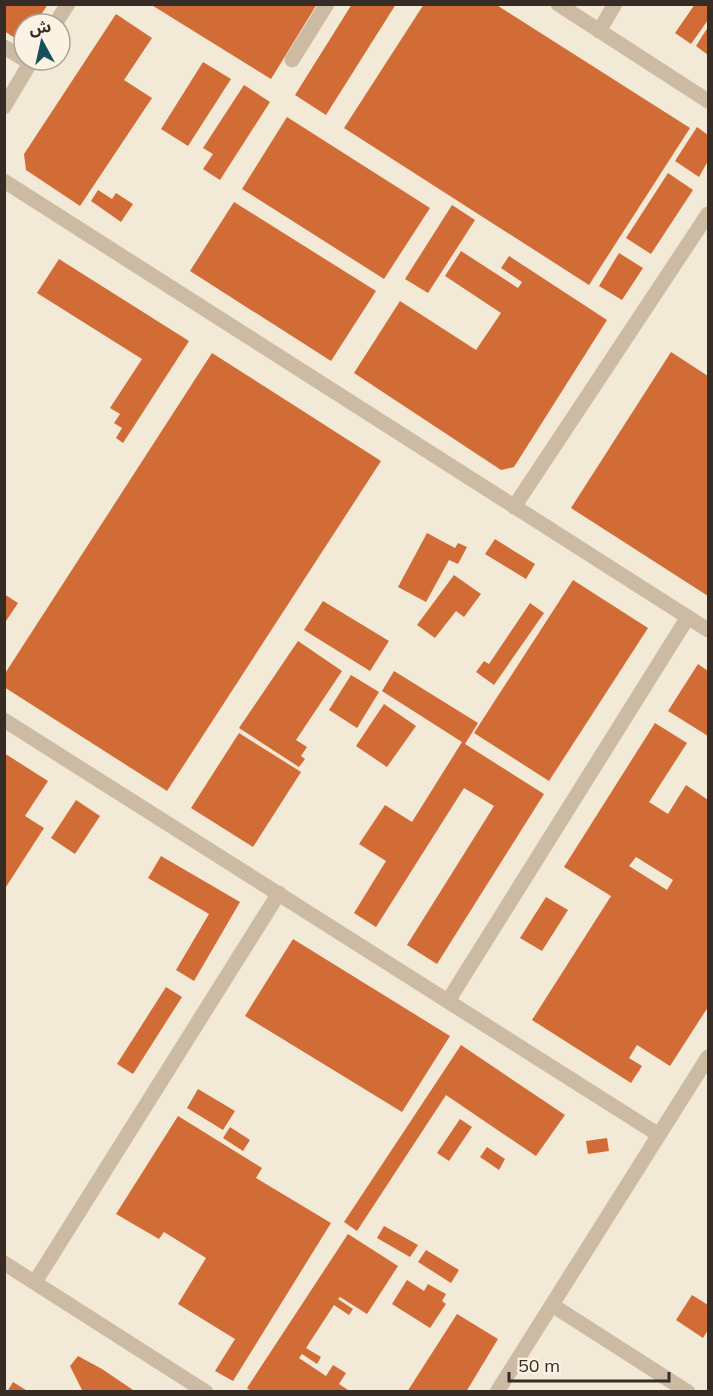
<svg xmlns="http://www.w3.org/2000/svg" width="713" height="1396" font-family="Mulish,'Noto Sans Arabic',sans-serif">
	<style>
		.building { fill: #d26c37; fill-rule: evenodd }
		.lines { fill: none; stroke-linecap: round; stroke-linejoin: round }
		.minor { stroke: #ccbaa2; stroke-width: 15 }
	</style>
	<rect width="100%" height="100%" fill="#f3e9d7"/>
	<path class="building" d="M4,4H48L35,24H24L23,43L4,31Z
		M150,4H317L271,79Z
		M352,4H396L326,115L295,95Z
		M424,4H495L690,128L589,285L344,128Z
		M695,4H708V20L691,44L675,33Z
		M116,14L152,38L124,80L152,98L80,206L26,170L24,154Z
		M708,27V55L696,46Z
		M203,62L231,79L188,146L161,129Z
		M244,85L270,102L220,180L203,169L213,154L203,148Z
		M287,117L430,208L384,279L242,189Z
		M697,127L708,135V161L699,177L675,161Z
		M668,173L693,190L651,254L626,238Z
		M98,190L112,199L116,193L133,204L121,222L91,201Z
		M234,202L376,291L331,361L190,271Z
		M452,205L475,220L428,293L405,279Z
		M461,251L518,288L522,282L501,268L509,256L607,320L514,467L501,470L354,373L400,301L476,350L501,313L445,276Z
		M619,253L643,268L622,300L599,286Z
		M59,259L189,341L123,443L116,438L122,428L114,423L120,414L110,408L142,359L37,293Z
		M671,352L708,376V596L571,508Z
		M212,353L381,461L167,791L4,687V675Z
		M427,533L455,548L458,543L467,547L458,564L449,560L426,602L398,587Z
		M495,539L535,564L526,579L485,554Z
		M454,575L481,594L464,617L456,611L435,638L417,625Z
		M573,580L648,628L549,781L474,733Z
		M4,594L18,603L4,624Z
		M323,601L389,641L370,671L304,630Z
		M530,603L544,613L494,685L476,672L484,661L489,664Z
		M298,641L342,671L296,740L307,747L301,756L305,759L299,767L239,728Z
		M698,664L708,671V736L668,711Z
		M394,671L478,723L465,744L544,794L437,964L407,945L494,806L464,788L376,927L354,913L386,861L359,844L385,805L412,822L462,742L382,691Z
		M351,675L379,692L357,728L329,710Z
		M384,704L416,726L387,767L356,746Z
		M655,723L687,743L649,802L668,814L686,785L708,800V1007L670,1066L637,1045L629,1058L642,1066L631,1083L532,1020L611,896L564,867ZM636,857L673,880L667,890L629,866Z
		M239,733L301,772L253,847L191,808Z
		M4,753L48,781L25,816L44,828L4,890Z
		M76,800L100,816L75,854L51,838Z
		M161,856L240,902L194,981L176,970L209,914L148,878Z
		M546,897L568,910L542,951L520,938Z
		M293,939L450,1036L402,1112L245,1016Z
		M166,987L182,997L133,1074L117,1064Z
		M461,1045L565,1115L536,1156L446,1095L357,1231L344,1222Z
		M198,1089L235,1111L223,1130L187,1108Z
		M178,1116L262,1168L256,1178L331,1223L233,1381L215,1371L235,1339L178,1304L206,1258L164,1232L159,1239L116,1214Z
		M460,1119L472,1127L449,1161L437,1153Z
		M230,1127L250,1140L243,1151L223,1138Z
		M607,1138L609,1151L588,1154L586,1141Z
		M487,1147L505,1159L499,1170L480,1157Z
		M384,1226L418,1245L410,1257L377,1238Z
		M348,1234L398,1266L367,1314L340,1297L338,1299L353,1309L349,1315L334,1305L306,1348L321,1357L317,1364L302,1354L299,1358L326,1376L333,1365L346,1373L339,1384L351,1392H252L247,1388Z
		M426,1250L459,1270L451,1283L418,1262Z
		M407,1280L424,1291L428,1284L446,1294L442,1301L446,1304L430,1328L392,1304Z
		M692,1295L708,1305V1330L703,1338L676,1320Z
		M457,1314L498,1339L466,1392H407Z
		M78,1356L102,1369L136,1392H83L70,1366Z
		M13,1382L29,1392H7Z"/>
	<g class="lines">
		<path class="minor" d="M558,4L708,101
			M55,24L68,4
			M599,31L615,4
			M4,47L24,59
			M292,60L327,4
			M4,107L32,60
			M4,181L708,630
			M514,507L708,214
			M4,720L659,1135
			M448,1001L688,617
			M4,1263L206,1392
			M35,1282L279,893
			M552,1305L688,1392
			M497,1392L708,1057"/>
	</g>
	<rect width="713" height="1396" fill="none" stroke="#362c25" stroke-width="12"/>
	<g transform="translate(42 42) rotate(352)"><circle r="28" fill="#fbf2e4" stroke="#aca398" stroke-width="1.5"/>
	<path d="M0-4.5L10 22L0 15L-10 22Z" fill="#17505b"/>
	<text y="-9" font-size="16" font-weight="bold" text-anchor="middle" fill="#362c25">ش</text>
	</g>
	<path d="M509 1372v9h160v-9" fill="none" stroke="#362c25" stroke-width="3"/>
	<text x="518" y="1372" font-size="18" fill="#362c25" stroke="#fbf2e4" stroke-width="4.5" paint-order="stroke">50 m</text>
</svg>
